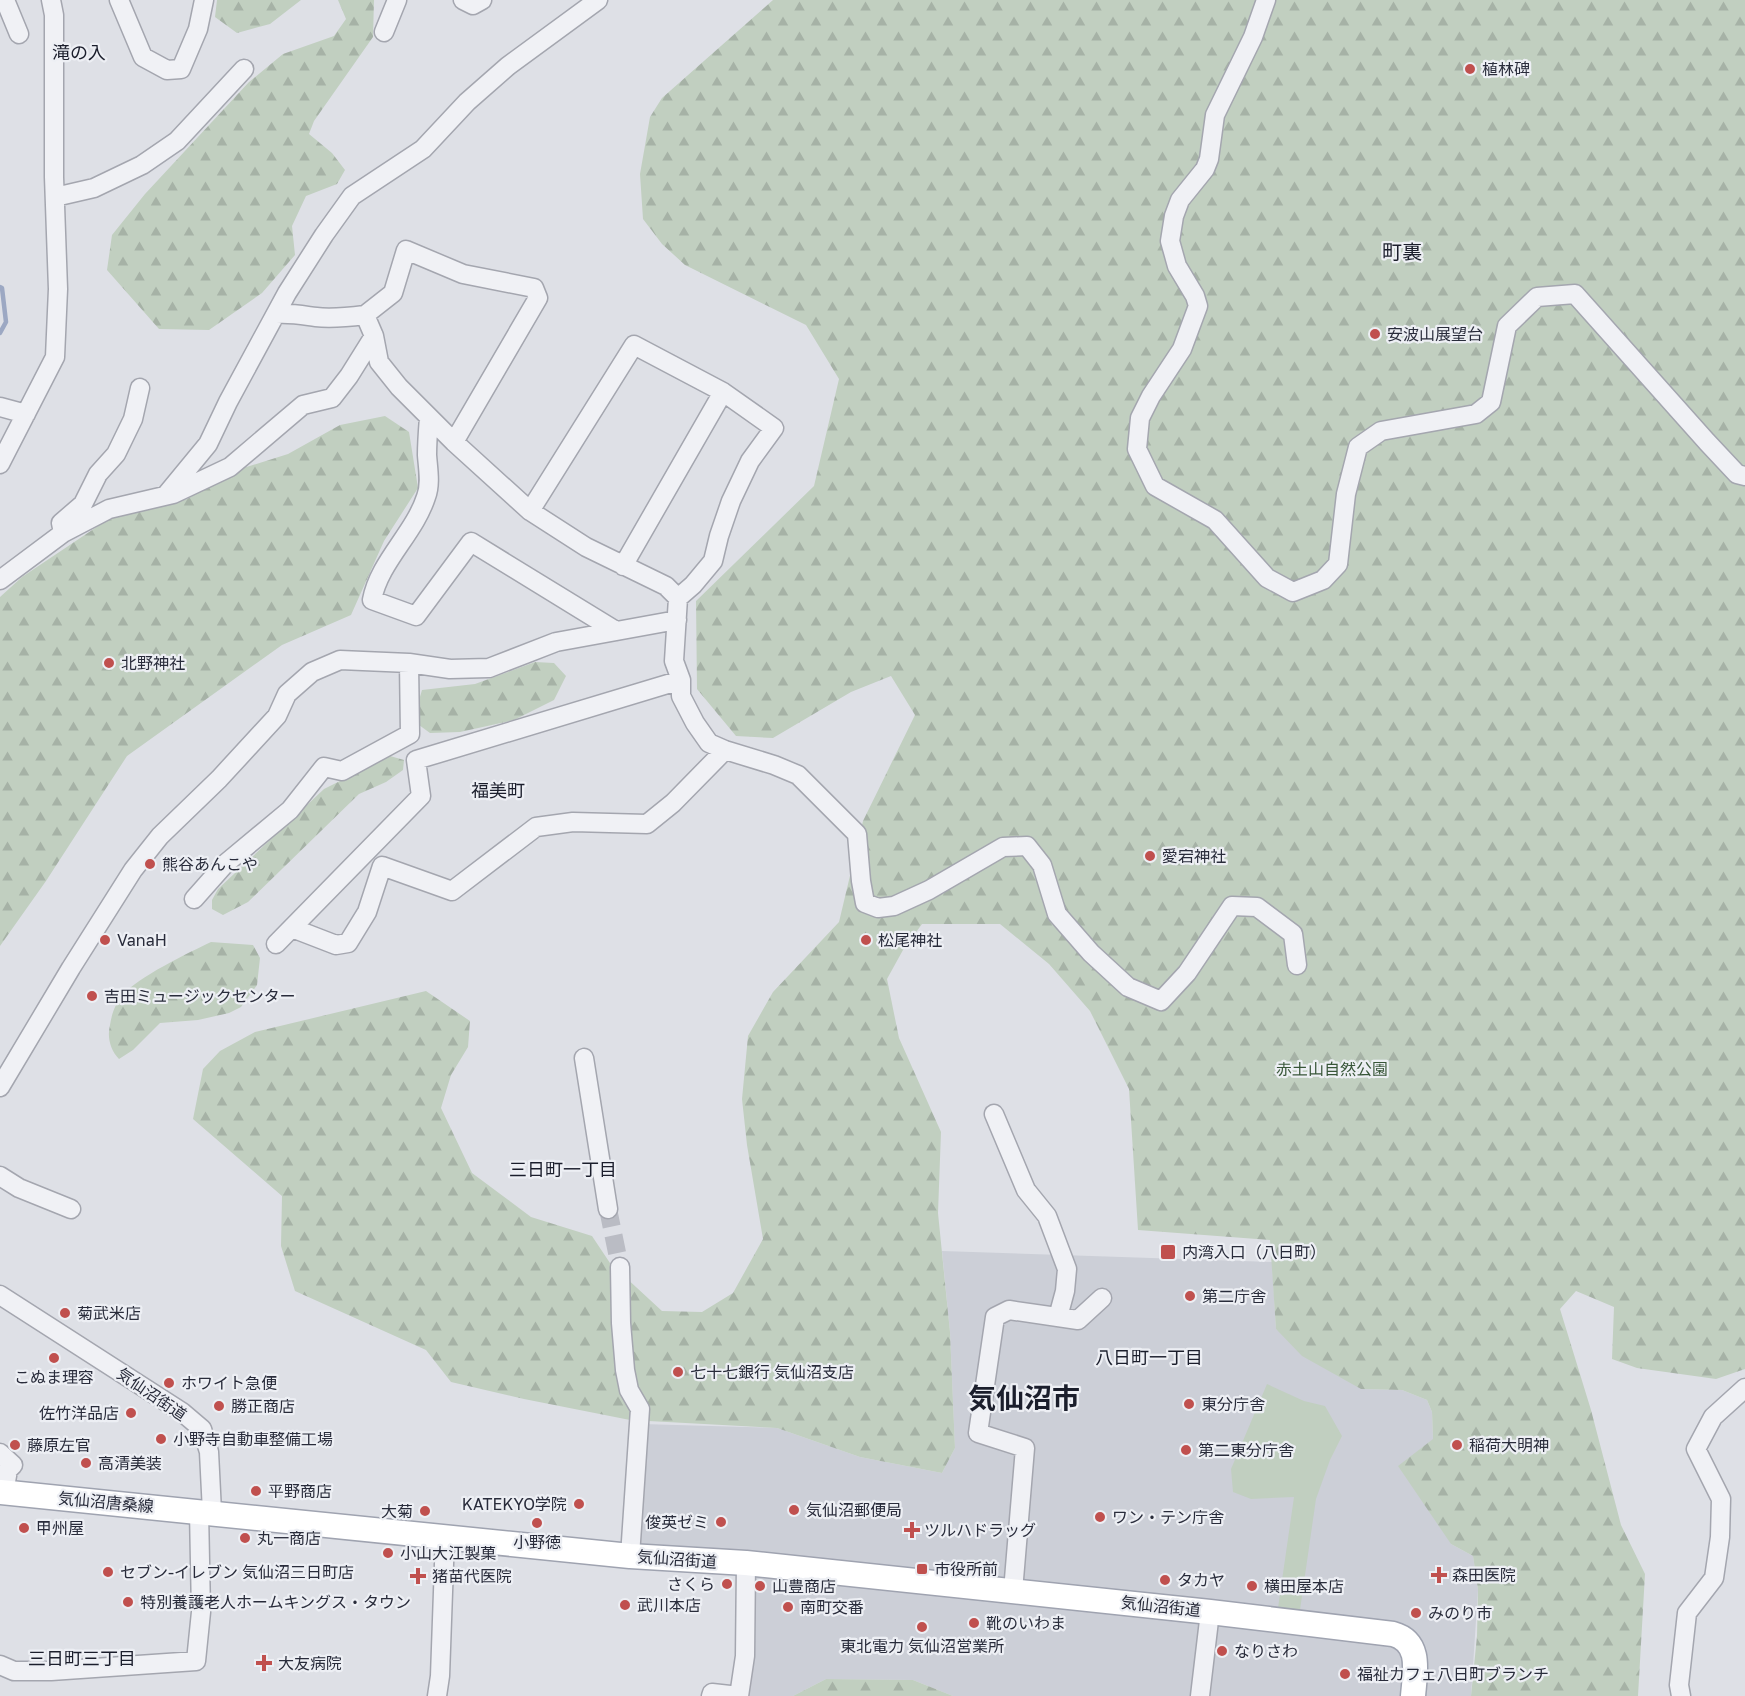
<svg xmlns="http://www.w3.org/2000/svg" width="1745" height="1696" font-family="'Golos Text','Noto Sans JP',sans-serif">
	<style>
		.built { fill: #cccfd7 }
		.green { fill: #c1cfc0 }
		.forest { fill: url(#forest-firs) }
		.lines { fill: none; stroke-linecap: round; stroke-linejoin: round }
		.stream { stroke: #9ca8c3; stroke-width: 4.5 }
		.minor-tunnel { stroke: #babcc4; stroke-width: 18; stroke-dasharray: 18 9; stroke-linecap: butt }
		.minor-casing { stroke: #a4a6af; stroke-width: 21 }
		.major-casing { stroke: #9fa3b0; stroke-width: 27 }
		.minor { stroke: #f0f1f5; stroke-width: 18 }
		.major { stroke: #fff; stroke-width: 24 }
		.poi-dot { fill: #c0504e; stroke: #edeff4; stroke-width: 2 }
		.labels { text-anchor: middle; stroke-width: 4.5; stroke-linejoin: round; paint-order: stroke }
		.poi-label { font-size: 16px; fill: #292c3b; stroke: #edeff4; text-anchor: start }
		.park-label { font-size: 16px; fill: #385638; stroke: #edeff4 }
		.street-label { font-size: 16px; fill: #292c3b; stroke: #edeff4 }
		.neighbourhood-label { font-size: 18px; fill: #1b1e2c; stroke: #edeff4 }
		.quarter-label { font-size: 20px; fill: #1b1e2c; stroke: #edeff4 }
		.town-label { font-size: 28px; font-weight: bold; fill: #1b1e2c; stroke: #edeff4 }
	</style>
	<defs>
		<pattern id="forest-firs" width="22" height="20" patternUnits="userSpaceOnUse" patternTransform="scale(1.5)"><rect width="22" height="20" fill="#c1cfc0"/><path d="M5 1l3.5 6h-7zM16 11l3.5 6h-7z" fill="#a6b2a6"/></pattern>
	</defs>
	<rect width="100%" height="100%" fill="#dee0e6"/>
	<path class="built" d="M942,1251L1272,1262L1276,1329L1361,1389L1402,1390L1427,1400L1432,1412L1433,1439L1451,1544L1473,1556L1478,1590L1471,1696H953L913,1680L826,1679L793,1696H739L745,1563L630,1556L641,1424L777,1428L860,1457L942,1473L955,1448L950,1332Z"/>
	<path class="green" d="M1267,1384L1304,1401L1325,1406L1342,1436L1330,1460L1316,1499L1300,1610L1278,1608L1294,1497L1251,1499L1233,1492L1231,1469Z"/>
	<path class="forest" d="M217,0H301L270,24L237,33L215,17Z
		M338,0H374L373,37L314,121L309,134L332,153L345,170L337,184L306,196L292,226L295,255L262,293L209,330L159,329L107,270L112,235L145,194L249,82L283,54L334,36L346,19Z
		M773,0H1745V1369L1716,1379L1637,1368L1612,1359L1614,1307L1576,1291L1560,1309L1591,1410L1621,1525L1645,1574L1638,1696H1471L1477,1636L1478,1590L1473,1556L1451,1544L1398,1466L1433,1439L1432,1412L1427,1400L1402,1390L1361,1389L1302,1356L1276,1329L1270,1240L1138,1230L1129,1089L1090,1011L1049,964L1000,924H922L903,950L887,979L899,1038L941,1132L938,1213L950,1332L955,1448L942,1473L860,1457L777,1428L630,1420L524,1399L451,1382L426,1350L295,1291L281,1246L282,1196L193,1119L203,1069L220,1051L255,1032L426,991L470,1021L468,1047L451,1075L441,1108L472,1173L531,1217L592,1236L610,1263L662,1311L702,1312L733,1293L763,1239L747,1145L742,1099L748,1036L773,992L839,922L863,821L915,715L891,676L851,692L773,738L736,736L697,689L696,601L814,486L839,379L806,325L685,265L662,244L643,219L640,174L650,117L662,98Z
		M385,416L409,432L418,488L384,541L351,615L282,645L127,756L46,881L0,946V597L22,577L113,516L187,499L240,469L288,454L340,425Z
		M535,662L554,663L566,676L554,700L514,720L460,732L430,733L419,725L417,707L422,690L475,684Z
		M390,756L404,760L403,770L386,782L359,794L248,902L223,915L212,909V900L218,889L324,789Z
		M211,942L253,945L260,958L257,985L241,1007L229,1013L198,1020L160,1023L133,1050L119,1059C110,1050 107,1037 110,1025C112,1013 115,1004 123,995C136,978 190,952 211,942Z
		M826,1679L913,1680L953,1696H793Z"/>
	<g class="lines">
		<path class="stream" d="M0,287L2,288L6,322L0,333"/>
		<path class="minor-tunnel" d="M608,1209L620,1267"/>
		<g class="minor-casing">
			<path id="minor" d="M5,0L19,34
				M119,0L143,57L167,70L181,69L198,29L204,0
				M463,0L473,5L482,0
				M1266,0L1253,37L1215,115L1209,159L1205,169L1180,200L1174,216L1170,241L1177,266L1195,296L1198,306L1182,349L1151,396L1140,418L1137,449L1155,486L1215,520L1267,578L1293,592L1323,580L1338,564L1346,494L1358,447L1381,431L1476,414L1491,402L1507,326L1537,297L1575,294L1707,442L1737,474L1745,476
				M384,32L397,0
				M55,197L94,188L142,165L177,141L244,69
				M276,314C291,313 301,315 316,317C332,319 349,317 365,315L374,336L379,362L399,387L454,442L530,511L586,547L666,586L678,598L674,661L681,680V696L695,723L709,743L725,750L774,765L798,775L857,834L861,881L865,903L878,908L894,906L929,890L1003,847L1027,846L1042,865L1057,914L1091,953L1128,987L1161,1001L1187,973L1232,906L1257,907L1293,934L1297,965
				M365,315L393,293L406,250L463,274L534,288L538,298L454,442
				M0,407L26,414
				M429,417C428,430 427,443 427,455C428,469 431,484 426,497C414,534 379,562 372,600L416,616L471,542L616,631
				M0,464L55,357L58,289L54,177V15L51,0
				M166,495L208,444L228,402L287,293L324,235L352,196L423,149L467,102L508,66L598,0
				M530,511L634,345L723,392L774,428L750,461L731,501L719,536L713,561L693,585L678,598
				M63,533L61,523L83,504L98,474L116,454L133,419L140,388
				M623,566L723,392
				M0,580L63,533L109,509L173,494L230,467L303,405L332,398L349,376L374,336
				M194,899L225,864L290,810L324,767L342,771L410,734L409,663
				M292,928L336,945L348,943L367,912L382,866L452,891L536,827L573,822L647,824L673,803L725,750
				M276,944L421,796L416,760L681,680
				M584,1058L608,1209
				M0,1087L71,968L133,870L160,836L219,779L277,716L287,694L312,672L340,660L409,663L450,669L489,668L556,642L677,620
				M994,1114L1026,1190L1047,1216L1067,1269L1065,1291L1058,1317
				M0,1176L19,1188L71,1209
				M620,1267L621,1323L625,1370L629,1390L640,1409L630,1556
				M0,1295L182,1412L202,1429L209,1452L212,1512
				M0,1453L13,1465L8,1470L4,1493
				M1013,1591L1025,1448L978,1433L995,1317L1009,1310L1078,1320L1102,1298
				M0,1665L14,1671H51L196,1661L201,1612L199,1511
				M437,1696L440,1676L445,1536
				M711,1696L712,1693L739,1696
				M739,1696L745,1656L746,1563
				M1200,1696L1210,1612
				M1681,1696L1679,1685L1687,1613L1714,1578L1720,1537L1721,1499L1696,1449L1713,1417L1745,1388"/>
		</g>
		<g class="major-casing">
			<path id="major" d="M0,1492L630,1556L746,1563L1210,1612L1393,1634C1422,1642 1415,1672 1413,1696"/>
		</g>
		<use href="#minor" class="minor"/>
		<use href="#major" class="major"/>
	</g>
	<g class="poi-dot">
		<circle cx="1470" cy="69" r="6"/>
		<circle cx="1375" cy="334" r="6"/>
		<circle cx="109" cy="663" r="6"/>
		<circle cx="1150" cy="856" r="6"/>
		<circle cx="150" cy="864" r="6"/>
		<circle cx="105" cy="940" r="6"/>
		<circle cx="866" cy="940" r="6"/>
		<circle cx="92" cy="996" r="6"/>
		<rect x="1160" y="1244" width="16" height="16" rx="3"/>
		<circle cx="1190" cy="1296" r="6"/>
		<circle cx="65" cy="1313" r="6"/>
		<circle cx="54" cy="1358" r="6"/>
		<circle cx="678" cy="1372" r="6"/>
		<circle cx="169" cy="1383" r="6"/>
		<circle cx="1189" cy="1404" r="6"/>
		<circle cx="219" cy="1406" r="6"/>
		<circle cx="131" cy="1413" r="6"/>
		<circle cx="161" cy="1439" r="6"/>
		<circle cx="15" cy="1445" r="6"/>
		<circle cx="1457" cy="1445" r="6"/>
		<circle cx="1186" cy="1450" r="6"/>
		<circle cx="86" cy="1463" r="6"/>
		<circle cx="256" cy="1491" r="6"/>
		<circle cx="579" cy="1504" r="6"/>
		<circle cx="794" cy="1510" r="6"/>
		<circle cx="425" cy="1511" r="6"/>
		<circle cx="1100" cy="1517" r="6"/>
		<circle cx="721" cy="1522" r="6"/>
		<circle cx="537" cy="1523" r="6"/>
		<circle cx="24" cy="1528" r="6"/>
		<path d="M909 1521h6v6h6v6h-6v6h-6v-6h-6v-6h6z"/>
		<circle cx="245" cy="1538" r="6"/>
		<circle cx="388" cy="1553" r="6"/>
		<rect x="916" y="1563" width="12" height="12" rx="3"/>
		<circle cx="108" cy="1572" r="6"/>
		<path d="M1436 1566h6v6h6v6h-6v6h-6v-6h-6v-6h6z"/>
		<path d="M415 1567h6v6h6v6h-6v6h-6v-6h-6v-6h6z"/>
		<circle cx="1165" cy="1580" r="6"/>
		<circle cx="727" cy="1584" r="6"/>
		<circle cx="760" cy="1586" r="6"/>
		<circle cx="1252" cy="1586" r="6"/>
		<circle cx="128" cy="1602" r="6"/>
		<circle cx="625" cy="1605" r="6"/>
		<circle cx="788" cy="1607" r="6"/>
		<circle cx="1416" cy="1613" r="6"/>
		<circle cx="974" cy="1623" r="6"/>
		<circle cx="922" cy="1627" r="6"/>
		<circle cx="1222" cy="1651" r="6"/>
		<path d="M261 1654h6v6h6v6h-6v6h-6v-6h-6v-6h6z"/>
		<circle cx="1345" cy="1674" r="6"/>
	</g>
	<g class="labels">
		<g class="poi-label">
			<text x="1482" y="75">植林碑</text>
			<text x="1387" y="340">安波山展望台</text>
			<text x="121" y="669">北野神社</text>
			<text x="1162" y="862">愛宕神社</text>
			<text x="162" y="870">熊谷あんこや</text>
			<text x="117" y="946">VanaH</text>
			<text x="878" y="946">松尾神社</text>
			<text x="104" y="1002">吉田ミュージックセンター</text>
			<text x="1182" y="1258">内湾入口（八日町）</text>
			<text x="1202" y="1302">第二庁舎</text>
			<text x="77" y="1319">菊武米店</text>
			<text x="690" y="1378">七十七銀行 気仙沼支店</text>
			<text x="54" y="1383" text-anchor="middle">こぬま理容</text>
			<text x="181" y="1389">ホワイト急便</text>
			<text x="1201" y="1410">東分庁舎</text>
			<text x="231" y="1412">勝正商店</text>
			<text x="119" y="1419" text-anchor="end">佐竹洋品店</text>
			<text x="173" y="1445">小野寺自動車整備工場</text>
			<text x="27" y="1451">藤原左官</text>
			<text x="1469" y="1451">稲荷大明神</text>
			<text x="1198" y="1456">第二東分庁舎</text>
			<text x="98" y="1469">高清美装</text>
			<text x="268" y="1497">平野商店</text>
			<text x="567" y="1510" text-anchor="end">KATEKYO学院</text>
			<text x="806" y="1516">気仙沼郵便局</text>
			<text x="413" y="1517" text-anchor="end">大菊</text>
			<text x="1112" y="1523">ワン・テン庁舎</text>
			<text x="709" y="1528" text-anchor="end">俊英ゼミ</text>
			<text x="36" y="1534">甲州屋</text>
			<text x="924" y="1536">ツルハドラッグ</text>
			<text x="257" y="1544">丸一商店</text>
			<text x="537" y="1548" text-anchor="middle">小野徳</text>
			<text x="400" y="1559">小山大江製菓</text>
			<text x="934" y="1575">市役所前</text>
			<text x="120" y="1578">セブン-イレブン 気仙沼三日町店</text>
			<text x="1452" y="1581">森田医院</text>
			<text x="432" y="1582">猪苗代医院</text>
			<text x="1177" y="1586">タカヤ</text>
			<text x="715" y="1590" text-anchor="end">さくら</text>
			<text x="772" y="1592">山豊商店</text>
			<text x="1264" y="1592">横田屋本店</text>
			<text x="140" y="1608">特別養護老人ホームキングス・タウン</text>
			<text x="637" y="1611">武川本店</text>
			<text x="800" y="1613">南町交番</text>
			<text x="1428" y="1619">みのり市</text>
			<text x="986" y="1629">靴のいわま</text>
			<text x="922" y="1652" text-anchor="middle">東北電力 気仙沼営業所</text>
			<text x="1234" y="1657">なりさわ</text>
			<text x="278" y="1669">大友病院</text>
			<text x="1357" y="1680">福祉カフェ八日町ブランチ</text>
		</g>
		<g class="park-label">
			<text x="1332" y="1075">赤土山自然公園</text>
		</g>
		<g class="street-label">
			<text transform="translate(152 1394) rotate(34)" y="6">気仙沼街道</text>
			<text transform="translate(106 1502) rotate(5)" y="6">気仙沼唐桑線</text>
			<text transform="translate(677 1559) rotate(4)" y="6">気仙沼街道</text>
			<text transform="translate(1161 1606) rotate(6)" y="6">気仙沼街道</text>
		</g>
		<g class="neighbourhood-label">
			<text x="79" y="59">滝の入</text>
			<text x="498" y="797">福美町</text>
			<text x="563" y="1176">三日町一丁目</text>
			<text x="1149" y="1364">八日町一丁目</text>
			<text x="82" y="1665">三日町三丁目</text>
		</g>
		<g class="quarter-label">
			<text x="1402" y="259">町裏</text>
		</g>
		<g class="town-label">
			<text x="1024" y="1408">気仙沼市</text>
		</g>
	</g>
</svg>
